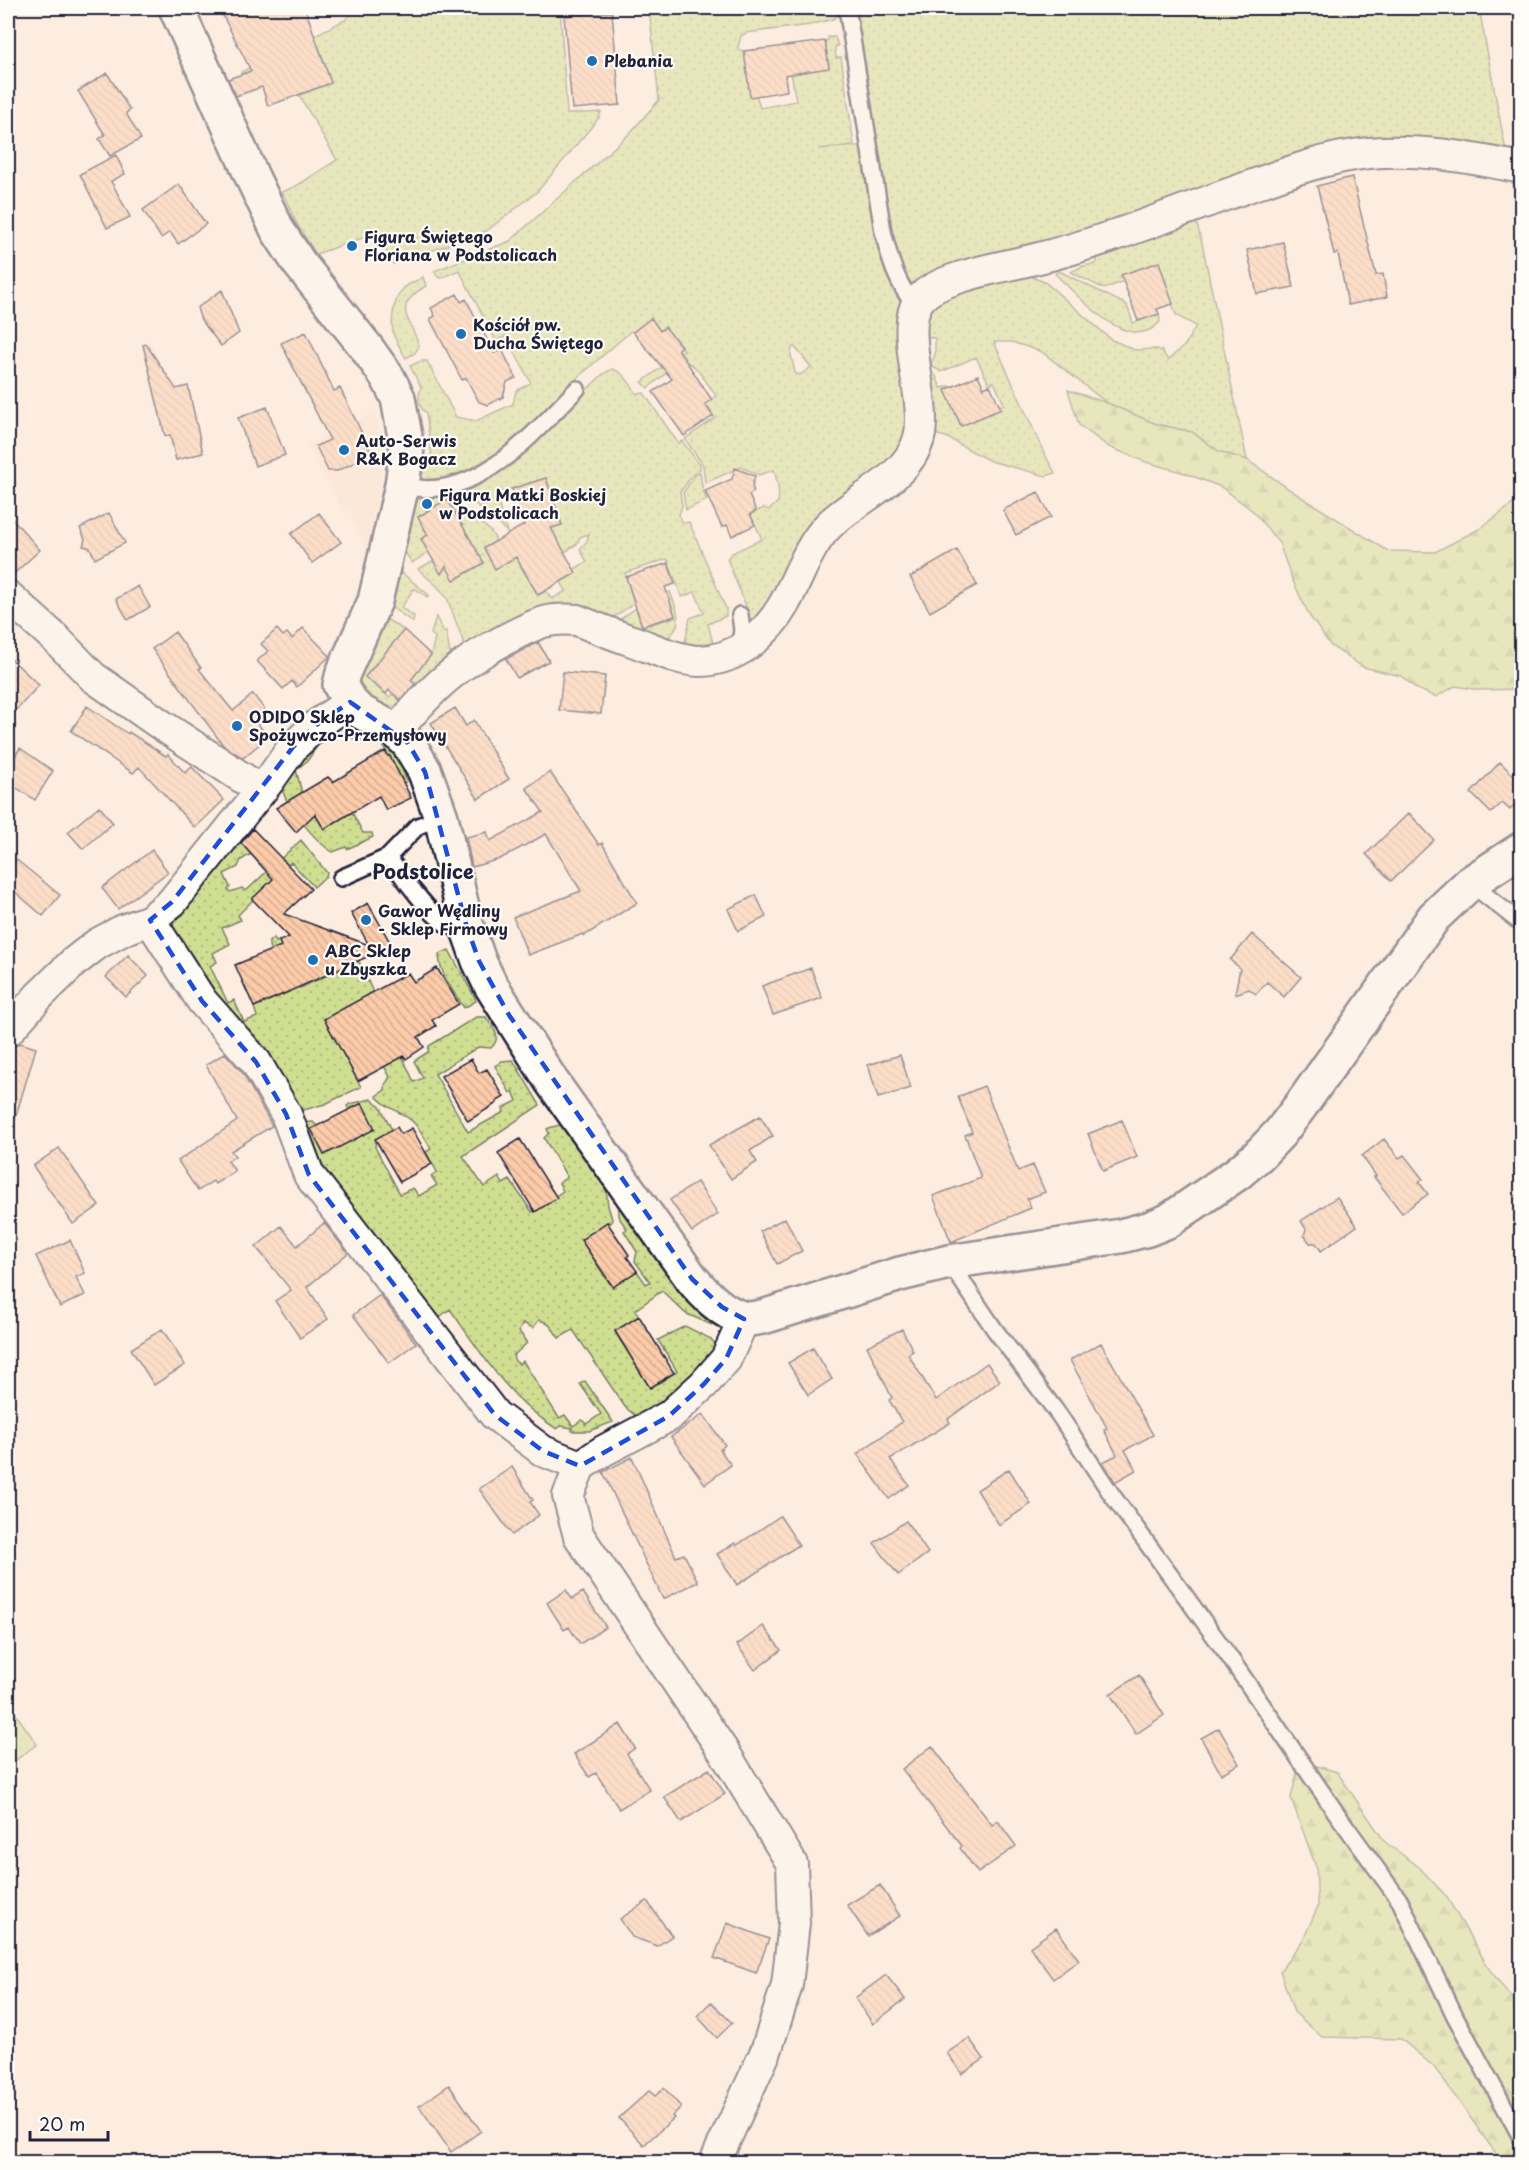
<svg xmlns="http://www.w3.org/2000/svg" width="1529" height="2170" font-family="'Playpen Sans',sans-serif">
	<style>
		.built { fill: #fce3d0 }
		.grass { fill: url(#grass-dots); stroke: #798066; stroke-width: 1.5; fill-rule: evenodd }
		.forest { fill: url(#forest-firs); stroke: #798066; stroke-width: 1.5 }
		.park { fill: #d0de92; stroke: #798066; stroke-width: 1.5 }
		.building { fill: url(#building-back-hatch); stroke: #22223b; stroke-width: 1.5 }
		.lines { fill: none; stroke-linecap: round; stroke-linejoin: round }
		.service-casing { stroke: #22223b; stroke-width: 20 }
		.minor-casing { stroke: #22223b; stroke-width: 34 }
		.tertiary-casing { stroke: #22223b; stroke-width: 38 }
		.service { stroke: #fdfcf7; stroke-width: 15 }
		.minor { stroke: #fdfcf7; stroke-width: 30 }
		.tertiary { stroke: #fdfcf7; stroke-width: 33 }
		.marked { fill: none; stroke: #1d4ed8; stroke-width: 4.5; stroke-dasharray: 12 8; stroke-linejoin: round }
		.poi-dot { fill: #1f6fb2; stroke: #fdfcf7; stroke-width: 2 }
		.labels { text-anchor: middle; stroke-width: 4.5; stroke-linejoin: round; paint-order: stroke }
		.poi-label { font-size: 16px; font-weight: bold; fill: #22223b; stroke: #fdfcf7; text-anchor: start }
		.quarter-label { font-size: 20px; font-weight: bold; fill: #22223b; stroke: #fdfcf7 }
	</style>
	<defs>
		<pattern id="grass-dots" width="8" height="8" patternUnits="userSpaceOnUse" patternTransform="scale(1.5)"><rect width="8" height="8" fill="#d0de92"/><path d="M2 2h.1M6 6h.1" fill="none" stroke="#b2be7f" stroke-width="1.8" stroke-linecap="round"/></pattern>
		<pattern id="forest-firs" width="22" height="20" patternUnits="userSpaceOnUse" patternTransform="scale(1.5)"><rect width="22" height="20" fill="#d0de92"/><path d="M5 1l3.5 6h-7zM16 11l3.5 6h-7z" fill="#b2be7f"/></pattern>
		<pattern id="building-back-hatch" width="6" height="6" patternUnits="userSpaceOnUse" patternTransform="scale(1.5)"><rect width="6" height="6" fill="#fbcbaa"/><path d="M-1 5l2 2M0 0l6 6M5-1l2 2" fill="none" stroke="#d7ae93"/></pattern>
	</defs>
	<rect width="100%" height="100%" fill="#fcede0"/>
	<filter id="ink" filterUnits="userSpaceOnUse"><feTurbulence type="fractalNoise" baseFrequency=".0167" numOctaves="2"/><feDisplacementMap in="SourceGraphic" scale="12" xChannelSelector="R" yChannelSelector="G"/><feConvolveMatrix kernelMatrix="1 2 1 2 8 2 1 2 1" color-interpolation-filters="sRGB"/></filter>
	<g filter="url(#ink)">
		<path class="built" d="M376,411L382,459L380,460L381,480L368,552L348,508L343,511L307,445Z"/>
		<path class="grass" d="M356,8H560L567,114L601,112L599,118L537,192L485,232L393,264L377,233L316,254L298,226L282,192L298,185L337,160L299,95L331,83L319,47L242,74L241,72L345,20Z
			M649,8H839L837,16L833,19L810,25L746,33L741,36L738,47L739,50L744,51L760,108L796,101L788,54L792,45L795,46L799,73L829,68L825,41L828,40V37H835L838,46L835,47L836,58L841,57L854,145L819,149L858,146L862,148L874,232L897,290L905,320L912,441L787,581L752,626L748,620V611L727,559L732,553L762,539L750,514L764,508L769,510L778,502C780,490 777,481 774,470L759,475L741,467L705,483L703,465L685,439L715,418L705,404L716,396C686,351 689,355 648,388L642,382L684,350L665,327L660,331L651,318L633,332L631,331C612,348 591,365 572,383C551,404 532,431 508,449C484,467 449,486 419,479L432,459L426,413C417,406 418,397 421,387L410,366L421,361H427L456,417L476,421L513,404L516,391L531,383L506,336L496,341L459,270L441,278L438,277L434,271L510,241L629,134L659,100ZM794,346L811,367L800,375L795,373L791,355L792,348Z
			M855,8H1479L1507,157L1379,144L1378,136L1361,139L918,288L907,280L890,231Z
			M1194,214L1202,243L1247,460L1218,451L1192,432L1156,424L1107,403L1042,352L1012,342H994L1044,453L1055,473L1046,476L990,461L946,437L937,435L928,370L936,376L941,388L949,386L966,422L1004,404L994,382L989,384L976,357L941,372L930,365L935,355V338L919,337L931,301L1022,272L1046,283L1112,340L1135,350L1157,349L1162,351L1168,360L1185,345L1196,326L1176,315L1164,278L1124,281L1104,289L1071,272L1083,266L1096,264L1098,257L1097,250Z
			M1059,271L1127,305L1133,323L1159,314L1160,322C1129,357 1078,295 1055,274Z
			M423,277L426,286C390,307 411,318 419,346L415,353L406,358C402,351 397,343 394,336C390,323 393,300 403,289C407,284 417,281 423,277Z
			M612,369C624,372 630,384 637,394L644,393L678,443L682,441L700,465V469L694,473L680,492L682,506L679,515L683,523L689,522L693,531L726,609V616L708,624L714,647L683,652L690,618L704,613L695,592L682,597L667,559L625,573L634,603L610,620L466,649L447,598L437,586L418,569L441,557L455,580L484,563L447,500L418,517L428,535L421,539L428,552L412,563L403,549L413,503C419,497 430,492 439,493C447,494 451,504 457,508C470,520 489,522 496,541L484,548L495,569L508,548L521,561L520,565L538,595L546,591L552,599L566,591L561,582L576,573L574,569L587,562L580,549L587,541L589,534L580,537L577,544L554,559L547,530L561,525L546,478L495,494L507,532L462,492L512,461L603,374Z
			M700,472L703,491L707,500L686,510L683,493L695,475Z
			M402,573L429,595L427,597L414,588L401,608L414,616L413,622L389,606L400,574Z
			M670,592C677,609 685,626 667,638L615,623L636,608L642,627L675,617L667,593Z
			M383,617L404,630L365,677L389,697L393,694L403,703L418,688L409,678L431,655L435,637L431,634L436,617L444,632L446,631L451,658L394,716L366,694L357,675Z
			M350,727C384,733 395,751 407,781L404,783L380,740L370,737L357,742L355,739L346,735L345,728Z
			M321,740L308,760L296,770L302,793L324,829L352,812L363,833H372L373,837L347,849L346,847L333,852C320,846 292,812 286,799C282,791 281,784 284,776Z
			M235,836L251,854L241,860L238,867L224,874L230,887L228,890L230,892L242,888L246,891L301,840L327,873L326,876L314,887L291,862L238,915L241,920L222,928L230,944L213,953L217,962L210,966L228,1003L234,1000L244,1022L257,1017L254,1007L289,992L269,946V941L274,938L276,942L279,941L300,988L343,968L335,951L351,944L414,1082L423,1078L414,1061L428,1052L429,1046L476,1017H486C493,1029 503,1036 491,1048L478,1047L435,1074L468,1132L504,1112L503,1108L517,1101L513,1091L510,1093L495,1066L502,1061L513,1060L540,1105L463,1156L484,1187L499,1177L503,1184L510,1180L532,1212L563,1191L559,1183L567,1177L544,1138L549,1133L547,1129L549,1128L563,1124L598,1174L606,1189L608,1206L612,1219L611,1223L607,1222L581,1240L612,1287L637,1271L646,1284L650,1282L635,1261L637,1252L624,1231L627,1229L620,1219L618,1210L621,1208L627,1214L712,1325L685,1313L662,1291L635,1310L639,1316L615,1332L650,1388L677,1371L658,1340L685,1326L711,1339L717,1346L701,1382L637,1417L625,1407L573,1330L559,1338C553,1330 550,1322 539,1320L533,1328L523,1323L519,1331L527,1343L513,1356L515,1361L519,1364L523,1361L559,1418L565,1415L573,1426L582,1420L586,1424L601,1414L580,1384L585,1381L613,1422L589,1431H572V1428L561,1426L557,1429C510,1401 481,1353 450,1309L433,1322L372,1230L321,1176L303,1123L313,1122L317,1126L351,1114L347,1106L350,1104L371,1099L380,1106L392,1130L387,1133L389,1136L376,1142L375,1147L400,1194L413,1188L419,1196L437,1185L431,1176L437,1172L426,1152L431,1149C426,1140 420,1128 412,1121C400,1111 386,1108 376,1096L385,1090V1085L390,1077L351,1005L324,1019L361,1087L325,1104L300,1111L222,1016L172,928L178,911Z
			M449,950L475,998L476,1001L464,1008C454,992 439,973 439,954Z"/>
		<path class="forest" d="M1068,390L1107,403L1156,424L1192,432L1218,451L1247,460L1295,493L1388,551L1435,552L1479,529L1521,498V689L1479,690L1455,686L1436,697L1417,689L1401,676L1363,667L1331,646L1309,615L1292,579L1279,543L1253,511L1221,487L1185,473L1146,462L1109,447L1079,425Z
			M1300,1761L1337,1772L1385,1842L1419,1867L1446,1896L1490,1970L1521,2010V2162H1502L1434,2067L1401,2039L1322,2037L1294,2012L1280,1971L1303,1940L1318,1906L1316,1867L1291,1798Z"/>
		<path class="park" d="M8,1703L37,1744L8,1766Z"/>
		<path class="building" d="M219,8H305L331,83L268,106L262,87L236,96L228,79L251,71Z
			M612,12L620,105L572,109L564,16Z
			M825,41L829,68L785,75L787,91L750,97L744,51Z
			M107,73L130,110L126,113L141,139L110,156L99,139L105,135L78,91Z
			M116,155L125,174L111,181L130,217L107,228L80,174Z
			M1352,177L1376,275L1383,274L1387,297L1348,305L1338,253L1334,254L1317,186Z
			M179,184L206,224L178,244L170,232L161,238L143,210Z
			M1283,242L1294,287L1257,294L1247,250Z
			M1159,262L1173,304L1157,309L1159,314L1138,321L1121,275Z
			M222,290L239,333L221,346L201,320L197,308Z
			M457,294L461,302L466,299L494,353L502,350L516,378L507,382L503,397L488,405L479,402L466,378L462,380L430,319L435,316L431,308Z
			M651,318L660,331L665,327L681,346L678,349L712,400L705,404L713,416L684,436L653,392L672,379L633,332Z
			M306,332L334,391L340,388L372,454L337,471H328L316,446L330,440L281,343Z
			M146,344L176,389L188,386L203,453L176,460L170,435L165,436L143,345Z
			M978,375L984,388L990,385L1001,409L961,426L945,390Z
			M267,407L285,455L255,466L238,418Z
			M735,468L755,476L752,486L754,492L749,495L756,511L750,514L755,525L732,536L727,525L722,527L705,491L732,479Z
			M546,478L562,525L551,528L576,573L538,595L516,557L495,569L484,548L524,525L512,489Z
			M1038,492L1051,517L1016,535L1003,510Z
			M447,499L484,563L454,580L446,566L441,574L421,539L428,535L418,517Z
			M109,513L125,543L95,559L90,548L83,546L85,539L80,528Z
			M319,513L341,542L312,563L291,534Z
			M8,514L40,550L8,579Z
			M957,550L977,585L930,612L910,577Z
			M668,563L675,584L665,587L675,616L642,626L626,577Z
			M138,586L150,607L128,620L116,599Z
			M303,628L330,656L297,687L292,681L283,689L257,661L268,651L261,644L277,629L283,636L287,633L292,639Z
			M404,630L431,655L411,680L415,684L400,700L389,690L386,694L365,677Z
			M175,632L201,668L199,669L233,711L253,694L268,714L257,723L268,737L243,758L223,745L152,649Z
			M538,642L549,661L517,678L506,659Z
			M8,656L39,685L8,719Z
			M563,672L605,676L601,714L559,710Z
			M87,706L128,734L129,732L166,756L168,754L185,773L192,767L224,800L195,828L139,767L133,773L71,731Z
			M455,708L466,726L474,720L509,779L478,799L431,723Z
			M20,748L53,771L35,800L8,782V767Z
			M385,751L388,756H390L411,798L386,810L379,796L324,829L315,814L296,832L276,808L328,777L333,782Z
			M1500,762L1521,783V798L1510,810L1502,803L1491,813L1471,793Z
			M550,772L599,845L602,843L637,903L584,936L583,934L528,955L513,917L581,891L546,834L500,859L472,867L466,837L487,832L490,841L543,812L526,788Z
			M99,806L113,823L83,849L68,832Z
			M1409,813L1434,840L1391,881L1366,854Z
			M253,829L311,889L284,914L369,945L351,913L368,903L392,946L254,1007L235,965L281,946L279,941L289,937L252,899L273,879L241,843Z
			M152,850L168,872L118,909L102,888Z
			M8,853L60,895L43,916L8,886Z
			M756,895L766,917L738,931L728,909Z
			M1252,934L1301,977L1284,997L1267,982L1256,994L1249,989L1235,994L1240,968L1230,960Z
			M128,955L148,976L126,997L106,977Z
			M437,968L459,1004L432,1020L436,1026L418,1037L424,1047L406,1059L404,1056L358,1081L324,1019L408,973L414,982Z
			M811,968L822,998L773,1015L762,986Z
			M20,1043L36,1048L13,1126L8,1125V1066L13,1047Z
			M225,1053L242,1072L272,1126L231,1151L235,1156L228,1161L235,1171L215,1184L213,1181L198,1191L178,1161L237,1121L206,1065Z
			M900,1055L911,1088L878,1098L868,1065Z
			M471,1059L479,1073L487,1069L504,1097L496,1102L497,1103L468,1121L441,1076Z
			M984,1086L1018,1171L1033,1165L1045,1192L1027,1199L1031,1208L951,1242L933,1196L981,1178L965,1135L972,1132L958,1097Z
			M362,1103L375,1129L324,1155L311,1129Z
			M760,1116L773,1136L750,1151L757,1162L731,1179L709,1145Z
			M1122,1120L1137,1157L1103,1171L1088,1134Z
			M397,1127L401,1134L412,1128L432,1164L400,1182L375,1139Z
			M520,1139L557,1198L535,1212L498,1153Z
			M1384,1139L1399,1158L1404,1155L1423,1179L1419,1182L1428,1194L1402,1213L1374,1177L1376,1176L1362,1156Z
			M59,1148L99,1206L73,1224L33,1166Z
			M697,1182L718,1214L692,1232L670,1200Z
			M1337,1197L1357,1226L1321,1251L1316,1243H1310L1304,1235L1306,1229L1301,1221Z
			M785,1218L802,1251L777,1264L760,1231Z
			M607,1222L629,1255L627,1257L637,1271L613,1287L581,1240Z
			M324,1223L348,1253L307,1287L328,1319L300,1338L275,1301L291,1290L256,1247L281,1226L297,1246Z
			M70,1240L85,1273L76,1277L85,1295L60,1307L36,1256Z
			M380,1295L416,1343L389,1363L353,1315Z
			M639,1316L674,1373L650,1388L615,1331Z
			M162,1329L185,1365L154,1385L131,1349Z
			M902,1329L913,1351L908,1354L936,1400L987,1363L1000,1381L948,1419L950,1423L890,1459L909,1485L889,1499L857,1454L902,1422L889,1400L892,1398L867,1346Z
			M1101,1343L1153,1435L1125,1450L1136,1470L1115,1482L1103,1462L1117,1455L1104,1430L1107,1428L1070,1360Z
			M813,1348L832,1379L808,1395L788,1363Z
			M703,1414L725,1445L720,1450L731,1465L705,1484L671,1437Z
			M632,1457L676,1557L684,1554L698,1582L663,1599L603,1472Z
			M512,1467L533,1500L530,1502L539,1515L512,1535L479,1489Z
			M1009,1469L1031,1504L999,1525L977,1490Z
			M780,1516L799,1545L737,1585L717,1554L735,1543L737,1545Z
			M906,1521L928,1553L898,1575L874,1543Z
			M566,1590L572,1599L583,1592L606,1627L580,1644L569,1627L564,1630L547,1603Z
			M763,1626L781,1650L755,1670L737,1645Z
			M1139,1675L1164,1715L1136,1734L1110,1694Z
			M620,1724L635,1748L627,1754L650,1790L619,1809L596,1773L589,1777L574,1754Z
			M1219,1728L1239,1764L1221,1774L1201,1738Z
			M932,1746L992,1825L998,1821L1016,1846L978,1873L960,1848L962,1846L902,1769Z
			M709,1769L725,1794L681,1822L664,1797Z
			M880,1885L900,1916L868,1936L847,1905Z
			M647,1901L672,1936L657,1946L632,1937L620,1919Z
			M727,1923L769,1939L756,1973L714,1958Z
			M1056,1928L1079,1960L1053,1979L1030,1947Z
			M886,1975L905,1999L873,2024L855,1998Z
			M711,2002L732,2023L717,2038L697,2016Z
			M969,2038L984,2059L962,2074L947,2053Z
			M449,2085L481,2131L451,2152L419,2106Z
			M664,2088L681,2107L672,2116L674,2118L644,2145L619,2118L649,2091L655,2096Z"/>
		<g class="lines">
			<g class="service-casing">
				<path id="service" d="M847,8L883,231C890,260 896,282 915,306
					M402,485C473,506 533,434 577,389
					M739,650L742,630L740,615
					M388,857C401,874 430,916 448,925C455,928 459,927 466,924
					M341,878L388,857L418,826L441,817
					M1470,883L1522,924
					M949,1262L995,1330L1059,1415L1112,1495L1228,1655L1337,1814L1400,1901L1455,2016L1522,2139"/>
			</g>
			<g class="minor-casing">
				<path id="minor" d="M8,596L56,639L93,677L160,724L261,790
					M396,731C432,688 456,665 506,639C534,625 545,617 577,620C596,628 615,635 635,642C655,649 677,660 699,661C735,661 766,635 783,606C798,580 807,548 828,526C856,498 908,479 919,438C929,401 897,327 920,299C937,277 1007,266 1035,259C1106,242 1176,212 1245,188C1285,173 1327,157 1369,153C1424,148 1469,158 1522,168
					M150,920L202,1001L256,1062L286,1114L309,1175L495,1415L543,1451L580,1466
					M8,1031L39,996L74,962L97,944L123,930L150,920L172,902L269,781L293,747L315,726L350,702
					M715,2162L766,2051L787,1985L794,1923L792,1864L726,1755L579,1536L568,1496L580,1466L603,1451L669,1416L704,1384L726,1359L744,1319"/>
			</g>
			<g class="tertiary-casing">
				<path id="tertiary" d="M176,8L254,181L278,231L299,263L366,347L388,378L398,398L407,448L402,485L375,601L343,673L340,685L350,702L359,711L396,731L408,743L416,756L425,772L441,817L466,924L479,961L490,984L552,1082L692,1279C703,1293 723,1313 742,1318C750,1320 758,1318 766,1316L900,1274L949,1262L1121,1236L1148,1229L1168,1221L1238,1173L1258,1156L1280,1133L1302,1104L1434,917L1470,883L1522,849"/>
			</g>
			<use href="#service" class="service"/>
			<use href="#minor" class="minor"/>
			<use href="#tertiary" class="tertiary"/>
		</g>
	</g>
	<path d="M0 0H1529V2170H0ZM350,702L408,743L425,772L466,924L479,961L509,1015L692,1279L722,1307L744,1319L726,1359L704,1384L669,1416L580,1466L543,1451L495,1415L309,1175L286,1114L256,1062L202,1001L150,920L172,902L293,747L315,726Z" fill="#fcede0" fill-opacity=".55" fill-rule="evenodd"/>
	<path class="marked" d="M350,702L408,743L425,772L466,924L479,961L509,1015L692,1279L722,1307L744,1319L726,1359L704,1384L669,1416L580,1466L543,1451L495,1415L309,1175L286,1114L256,1062L202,1001L150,920L172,902L293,747L315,726Z"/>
	<g class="poi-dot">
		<circle cx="592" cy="61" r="6"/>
		<circle cx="352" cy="246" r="6"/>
		<circle cx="461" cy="334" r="6"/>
		<circle cx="344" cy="450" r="6"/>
		<circle cx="427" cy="504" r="6"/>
		<circle cx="237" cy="726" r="6"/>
		<circle cx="366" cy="920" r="6"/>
		<circle cx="313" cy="960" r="6"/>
	</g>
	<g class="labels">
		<g class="poi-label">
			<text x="604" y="67">Plebania</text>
			<text x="364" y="243">Figura Świętego<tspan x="364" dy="18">Floriana w Podstolicach</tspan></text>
			<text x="473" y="331">Kościół pw.<tspan x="473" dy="18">Ducha Świętego</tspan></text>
			<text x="356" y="447">Auto-Serwis<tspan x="356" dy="18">R&amp;K Bogacz</tspan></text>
			<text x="439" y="501">Figura Matki Boskiej<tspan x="439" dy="18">w Podstolicach</tspan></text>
			<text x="249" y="723">ODIDO Sklep<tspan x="249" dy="18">Spożywczo-Przemysłowy</tspan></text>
			<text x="378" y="917">Gawor Wędliny<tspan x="378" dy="18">- Sklep Firmowy</tspan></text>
			<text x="325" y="957">ABC Sklep<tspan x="325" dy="18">u Zbyszka</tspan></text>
		</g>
		<g class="quarter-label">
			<text x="423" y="879">Podstolice</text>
		</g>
	</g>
	<rect width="1529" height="2170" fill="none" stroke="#fdfcf7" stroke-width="30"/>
	<rect x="15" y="15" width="1499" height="2140" fill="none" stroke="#22223b" stroke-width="2" filter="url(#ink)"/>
	<path d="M30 2131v9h78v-9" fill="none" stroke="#22223b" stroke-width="3"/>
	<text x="39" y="2131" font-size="18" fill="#22223b" stroke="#fdfcf7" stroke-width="4.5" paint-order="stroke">20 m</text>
</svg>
